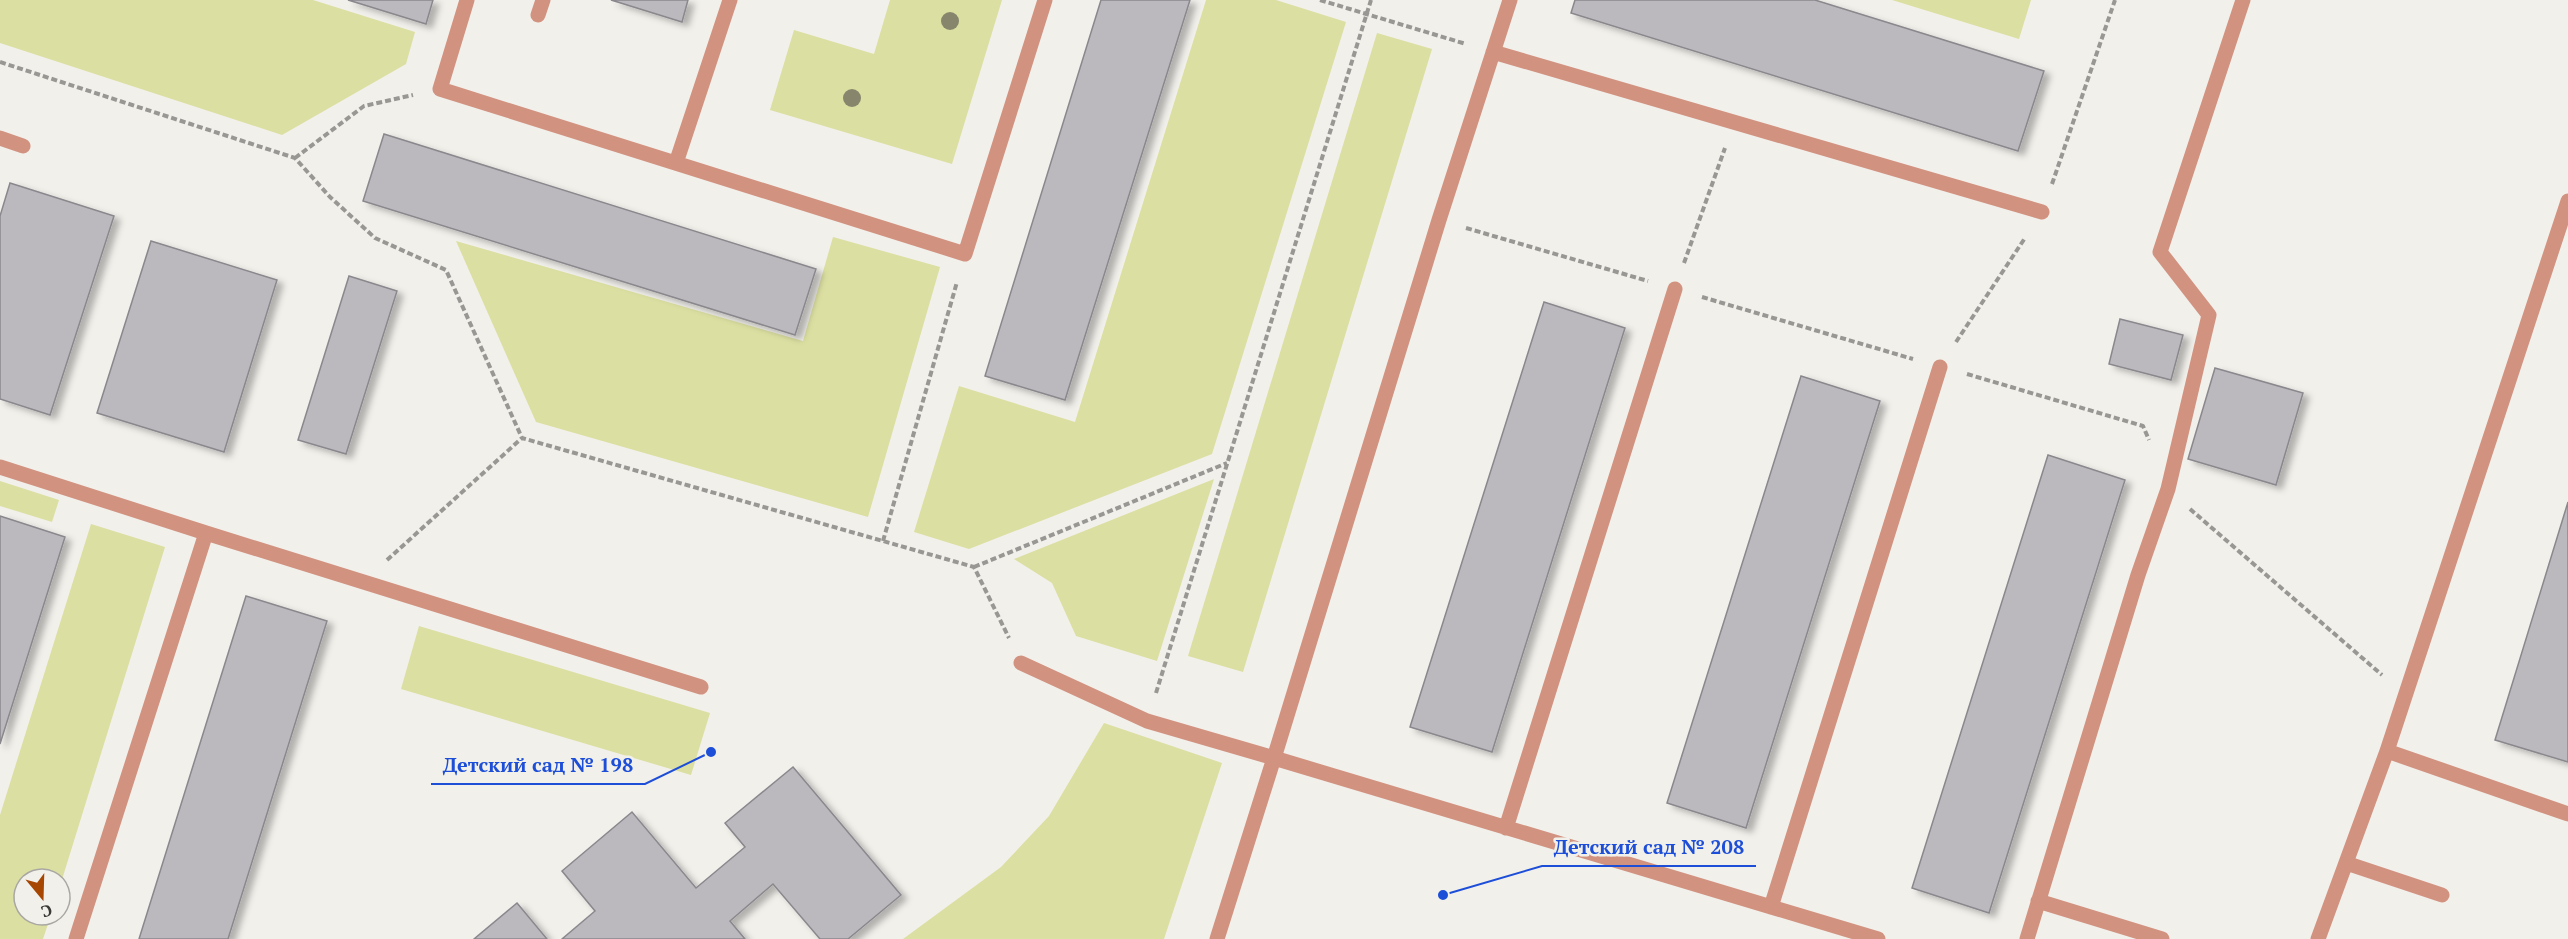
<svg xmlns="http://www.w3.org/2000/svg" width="2568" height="939" font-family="'PT Serif',serif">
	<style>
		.green { fill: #dbdfa1 }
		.building { fill: #bbb9be; stroke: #8a888d; stroke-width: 1.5; filter: url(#shadow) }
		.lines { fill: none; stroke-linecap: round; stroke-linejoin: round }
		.path { stroke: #989793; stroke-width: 4; stroke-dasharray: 6 3; stroke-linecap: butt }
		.minor { stroke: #d29280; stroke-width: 15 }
		.tree { fill: #87866c }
		.leader { fill: none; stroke: #1d4ed8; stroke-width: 2 }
		.callout-dot { fill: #1d4ed8; stroke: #f2f0eb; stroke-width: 2 }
		.callout-label { font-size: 20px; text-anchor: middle; font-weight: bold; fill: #1d4ed8; stroke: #f2f0eb; stroke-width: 5; stroke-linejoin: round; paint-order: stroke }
	</style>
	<defs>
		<filter id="shadow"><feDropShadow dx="6" dy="4" stdDeviation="3" flood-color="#0004"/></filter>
	</defs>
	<rect width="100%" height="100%" fill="#f2f0eb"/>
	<path class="green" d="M0,0H313L415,32L406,64L282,135L0,43Z
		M890,0H1002L952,164L770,110L794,30L874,54Z
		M1206,0H1276L1346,22L1212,454L969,549L914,532L959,386L1075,422Z
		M1892,0H2031L2019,39Z
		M1377,33L1432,49L1243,672L1188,656Z
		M833,237L940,267L868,517L536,422L456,241L803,341Z
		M1214,479L1157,661L1076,636L1052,583L1014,559Z
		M0,481L59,500L52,522L0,506Z
		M91,524L165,547L60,886V879H24V915H51L43,939H0V815Z
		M419,626L710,713L691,775L401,689Z
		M1104,723L1222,763L1164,939H903L1001,867L1049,816Z"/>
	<path class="building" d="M348,0H433L426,24Z
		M611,0H688L682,22Z
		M1101,0H1190L1065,400L985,376Z
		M1575,0H1815L2044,71L2018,151L1571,13Z
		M384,134L816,269L795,335L363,201Z
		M10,183L114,216L50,415L0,399V216Z
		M151,241L277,280L224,452L97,413Z
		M349,276L397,291L346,454L298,440Z
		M1544,302L1625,328L1492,752L1410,727Z
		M2120,319L2183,335L2171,380L2109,364Z
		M2215,368L2303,393L2276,485L2188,459Z
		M1801,376L1880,401L1746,828L1667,803Z
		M2048,455L2125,480L1989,913L1912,888Z
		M2568,502V762L2495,740Z
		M0,516L65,537L0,744Z
		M246,596L327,621L228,939H139Z
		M793,767L901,895L848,939H820L773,884L730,921L745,939H562L595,911L562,871L632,812L696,888L745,847L725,823Z
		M517,903L547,939H474Z"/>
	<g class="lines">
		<path class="path" d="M1320,0L1466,44
			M0,62L295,158L330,197L375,238L446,270L522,438
			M295,158L364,106L413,95
			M2052,184L2115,0
			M1466,228L1648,281
			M1684,263L1725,148
			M1702,297L1913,359
			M1956,342L2025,238
			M1967,374L2143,426L2149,440
			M2190,509L2382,675
			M883,541L957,282
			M387,560L522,438L974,567L1009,638
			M974,567L1227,463
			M1156,693L1371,0"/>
		<path class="minor" d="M467,0L440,89L965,254L1045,0
			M538,15L543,0
			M1493,52L2042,212
			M0,138L23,146
			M676,163L730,0
			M2568,201L2387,751L2568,814
			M0,467L206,533L76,939
			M206,533L701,687
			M1021,663L1147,721L1274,758L1439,220L1510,0
			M1506,828L1675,289
			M2346,863L2442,895
			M2038,901L2162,939
			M1771,907L1940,367
			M1217,939L1274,758L1878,939
			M2027,939L2138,575L2168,489L2209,315L2160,252L2243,0
			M2318,939L2387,751"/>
	</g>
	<g class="tree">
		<circle cx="950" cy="21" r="9"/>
		<circle cx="852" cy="98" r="9"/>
	</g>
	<path class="leader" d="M711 752L645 784H431M1443 895L1542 866H1756"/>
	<g class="callout-dot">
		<circle cx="711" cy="752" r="6"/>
		<circle cx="1443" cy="895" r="6"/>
	</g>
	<g class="callout-label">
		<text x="538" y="772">Детский сад № 198</text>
		<text x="1649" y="854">Детский сад № 208</text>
	</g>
	<g transform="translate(42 897) rotate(161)"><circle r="28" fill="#f2f0eb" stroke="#a9a7a3" stroke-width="1.5"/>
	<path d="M0-4.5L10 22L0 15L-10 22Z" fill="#a74601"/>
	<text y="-9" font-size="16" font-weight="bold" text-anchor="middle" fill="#3b3a38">С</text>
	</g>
</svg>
